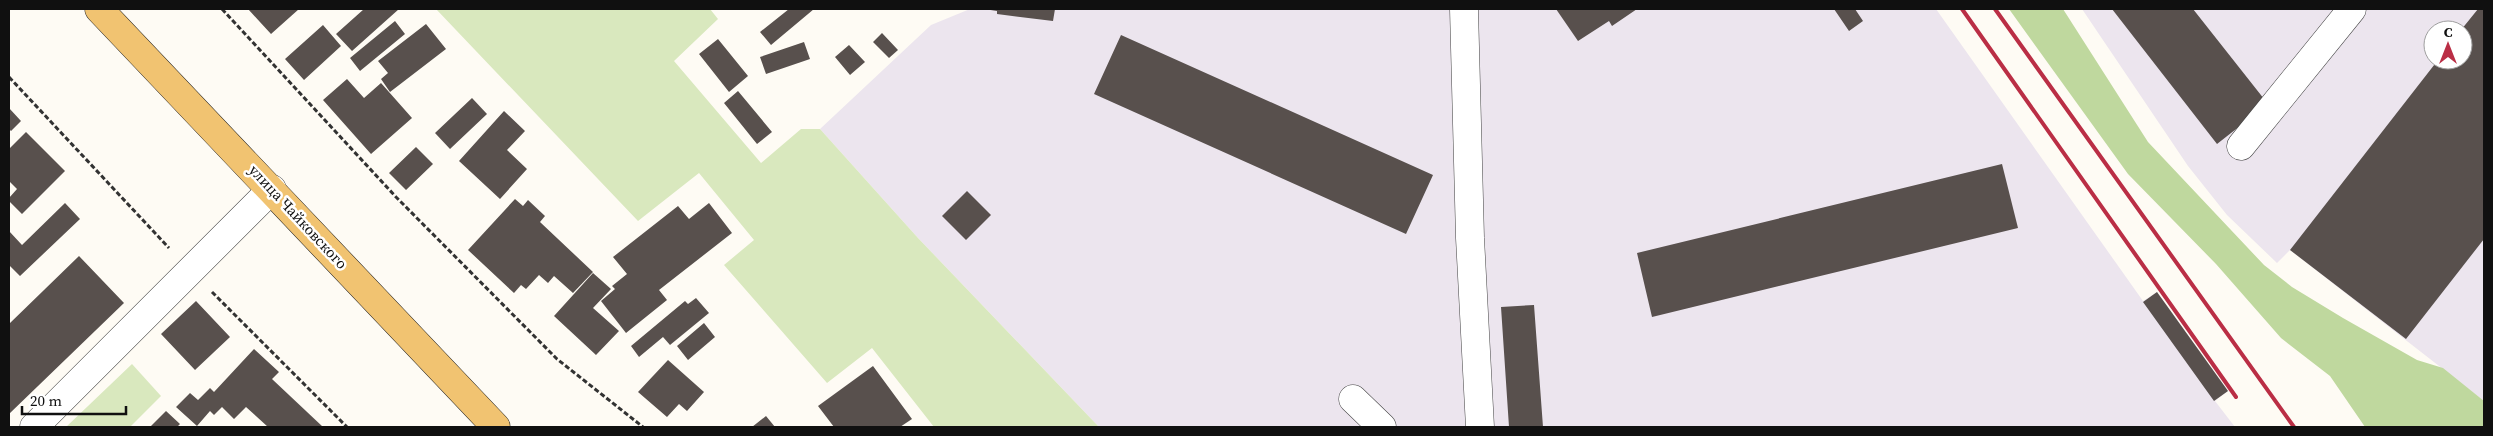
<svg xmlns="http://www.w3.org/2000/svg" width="2493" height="436" font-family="'Source Serif 4',serif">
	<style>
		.industrial { fill: #ece5ee; fill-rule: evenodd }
		.green { fill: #d9e8be }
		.forest { fill: #bfd89e }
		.building { fill: #58504d }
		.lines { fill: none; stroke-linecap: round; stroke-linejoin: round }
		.minor-casing { stroke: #434343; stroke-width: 29 }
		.major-casing { stroke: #212121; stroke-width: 29 }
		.path { stroke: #323232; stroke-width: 3; stroke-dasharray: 5 2.5; stroke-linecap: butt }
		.minor { stroke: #fff; stroke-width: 28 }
		.major { stroke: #f1c371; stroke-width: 28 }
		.rail { stroke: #ba2e45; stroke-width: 4 }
		.labels { text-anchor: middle; stroke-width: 5; stroke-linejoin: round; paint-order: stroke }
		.street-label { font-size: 15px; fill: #101010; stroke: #fff }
	</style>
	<rect width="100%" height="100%" fill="#fefbf4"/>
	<path class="industrial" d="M970,9H1936L2143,301L2157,292L2228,391L2215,401L2235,427H1099L918,238L820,129L931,25Z
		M2082,9H2484V401L2290,250L2277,263L2227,215L2188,166ZM2433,30H2463V60H2433Z"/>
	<path class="green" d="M436,9H710L718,19L674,61L761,163L801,129H820L918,238L1099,427H934L872,348L827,383L724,265L754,240L699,173L638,221Z
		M132,364L161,396L130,427H66Z"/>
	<path class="forest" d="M2009,9H2063L2148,142L2264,265L2292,287L2343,318L2417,360L2443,368L2484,401V427H2365L2330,376L2281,338L2216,264L2128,174Z"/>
	<path class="building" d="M248,9H299L271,34Z
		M364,9H399L352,51L336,34Z
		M789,9H814L771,45L760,32Z
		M984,9H1055L1053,21L997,14V11Z
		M1556,9H1637L1612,26L1609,21L1578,41Z
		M1834,9H1855L1863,21L1849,31Z
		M2112,9H2193L2268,104L2217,144Z
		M2478,9H2484V239L2406,339L2290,250L2438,60H2463V30H2461Z
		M395,21L405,34L360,71L350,58Z
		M426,24L446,49L390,92L381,79L388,73L378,61Z
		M323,25L341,46L304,80L285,59Z
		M882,33L898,50L889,58L873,42Z
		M1121,35L1433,175L1406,234L1094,94Z
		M718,39L748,76L729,92L699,54Z
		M804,42L810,59L766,74L760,57Z
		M849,45L865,62L850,75L835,57Z
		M347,79L364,98L381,83L412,118L371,154L323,100Z
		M738,91L772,132L757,144L724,103Z
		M472,98L487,114L450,149L435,133Z
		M9,108L21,121L11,131L9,129Z
		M504,111L525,131L507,150L527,169L500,199L459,161Z
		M26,132L65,171L22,214L9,201V198L17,189L9,181V149Z
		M416,147L433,164L406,190L389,173Z
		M2002,164L2018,228L1652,317L1637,253Z
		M967,191L991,215L966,240L942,216Z
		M515,199L523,206L528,200L545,216L540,222L593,272L573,293L554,276L548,283L539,275L526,289L521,285L514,293L468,250Z
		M65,203L80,219L20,276L9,265V231L22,245Z
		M709,203L732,233L659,290L667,300L626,333L601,301L615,289L612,286L627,274L613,257L678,206L689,219Z
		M79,256L124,303L9,414V324Z
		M593,273L611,289L593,308L619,331L596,355L554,316Z
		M2157,292L2228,391L2214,401L2143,302Z
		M696,298L709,313L670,345L663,337L639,357L631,346L685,301L688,304Z
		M196,301L230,337L195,370L161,334Z
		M1534,305L1543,427H1509L1501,307Z
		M704,323L715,337L688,360L677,346Z
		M254,349L279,372L272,379L323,427H268L246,407L234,419L222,407L214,415L210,411L197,426L176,407L190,393L198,400L210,388L214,392Z
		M668,360L704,392L687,411L679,404L667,417L638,392Z
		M873,366L912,419L900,427H834L818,406Z
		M166,411L180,424L177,427H150Z
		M766,416L775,427H752Z"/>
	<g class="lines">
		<g class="minor-casing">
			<path id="minor" d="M1464,9L1470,238L1480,427
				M2241,146L2352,9
				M1353,399L1382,427
				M34,427L272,189"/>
		</g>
		<g class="major-casing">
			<path id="major" d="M99,9L496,427"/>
		</g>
		<path class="path" d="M222,9L396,197L557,359L643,427
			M9,77L169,248
			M212,292L347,427"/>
		<use href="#minor" class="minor"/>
		<use href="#major" class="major"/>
		<path class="rail" d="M1962,9L2236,397
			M1995,9L2294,427"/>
	</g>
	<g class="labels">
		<g class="street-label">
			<text transform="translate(298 217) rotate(47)" y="5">улица Чайковского</text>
		</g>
	</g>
	<rect width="2493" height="436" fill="none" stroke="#101010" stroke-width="20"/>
	<g transform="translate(2448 45)"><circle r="24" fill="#ffffff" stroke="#9f9f9f"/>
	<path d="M0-4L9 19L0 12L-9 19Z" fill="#ba2e45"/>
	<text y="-8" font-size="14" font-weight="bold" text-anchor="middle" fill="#101010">С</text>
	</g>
	<path d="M22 406v8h104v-8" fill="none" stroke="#101010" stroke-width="2.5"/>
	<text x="30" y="406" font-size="15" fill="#101010" stroke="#ffffff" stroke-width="4" paint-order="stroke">20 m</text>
</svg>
